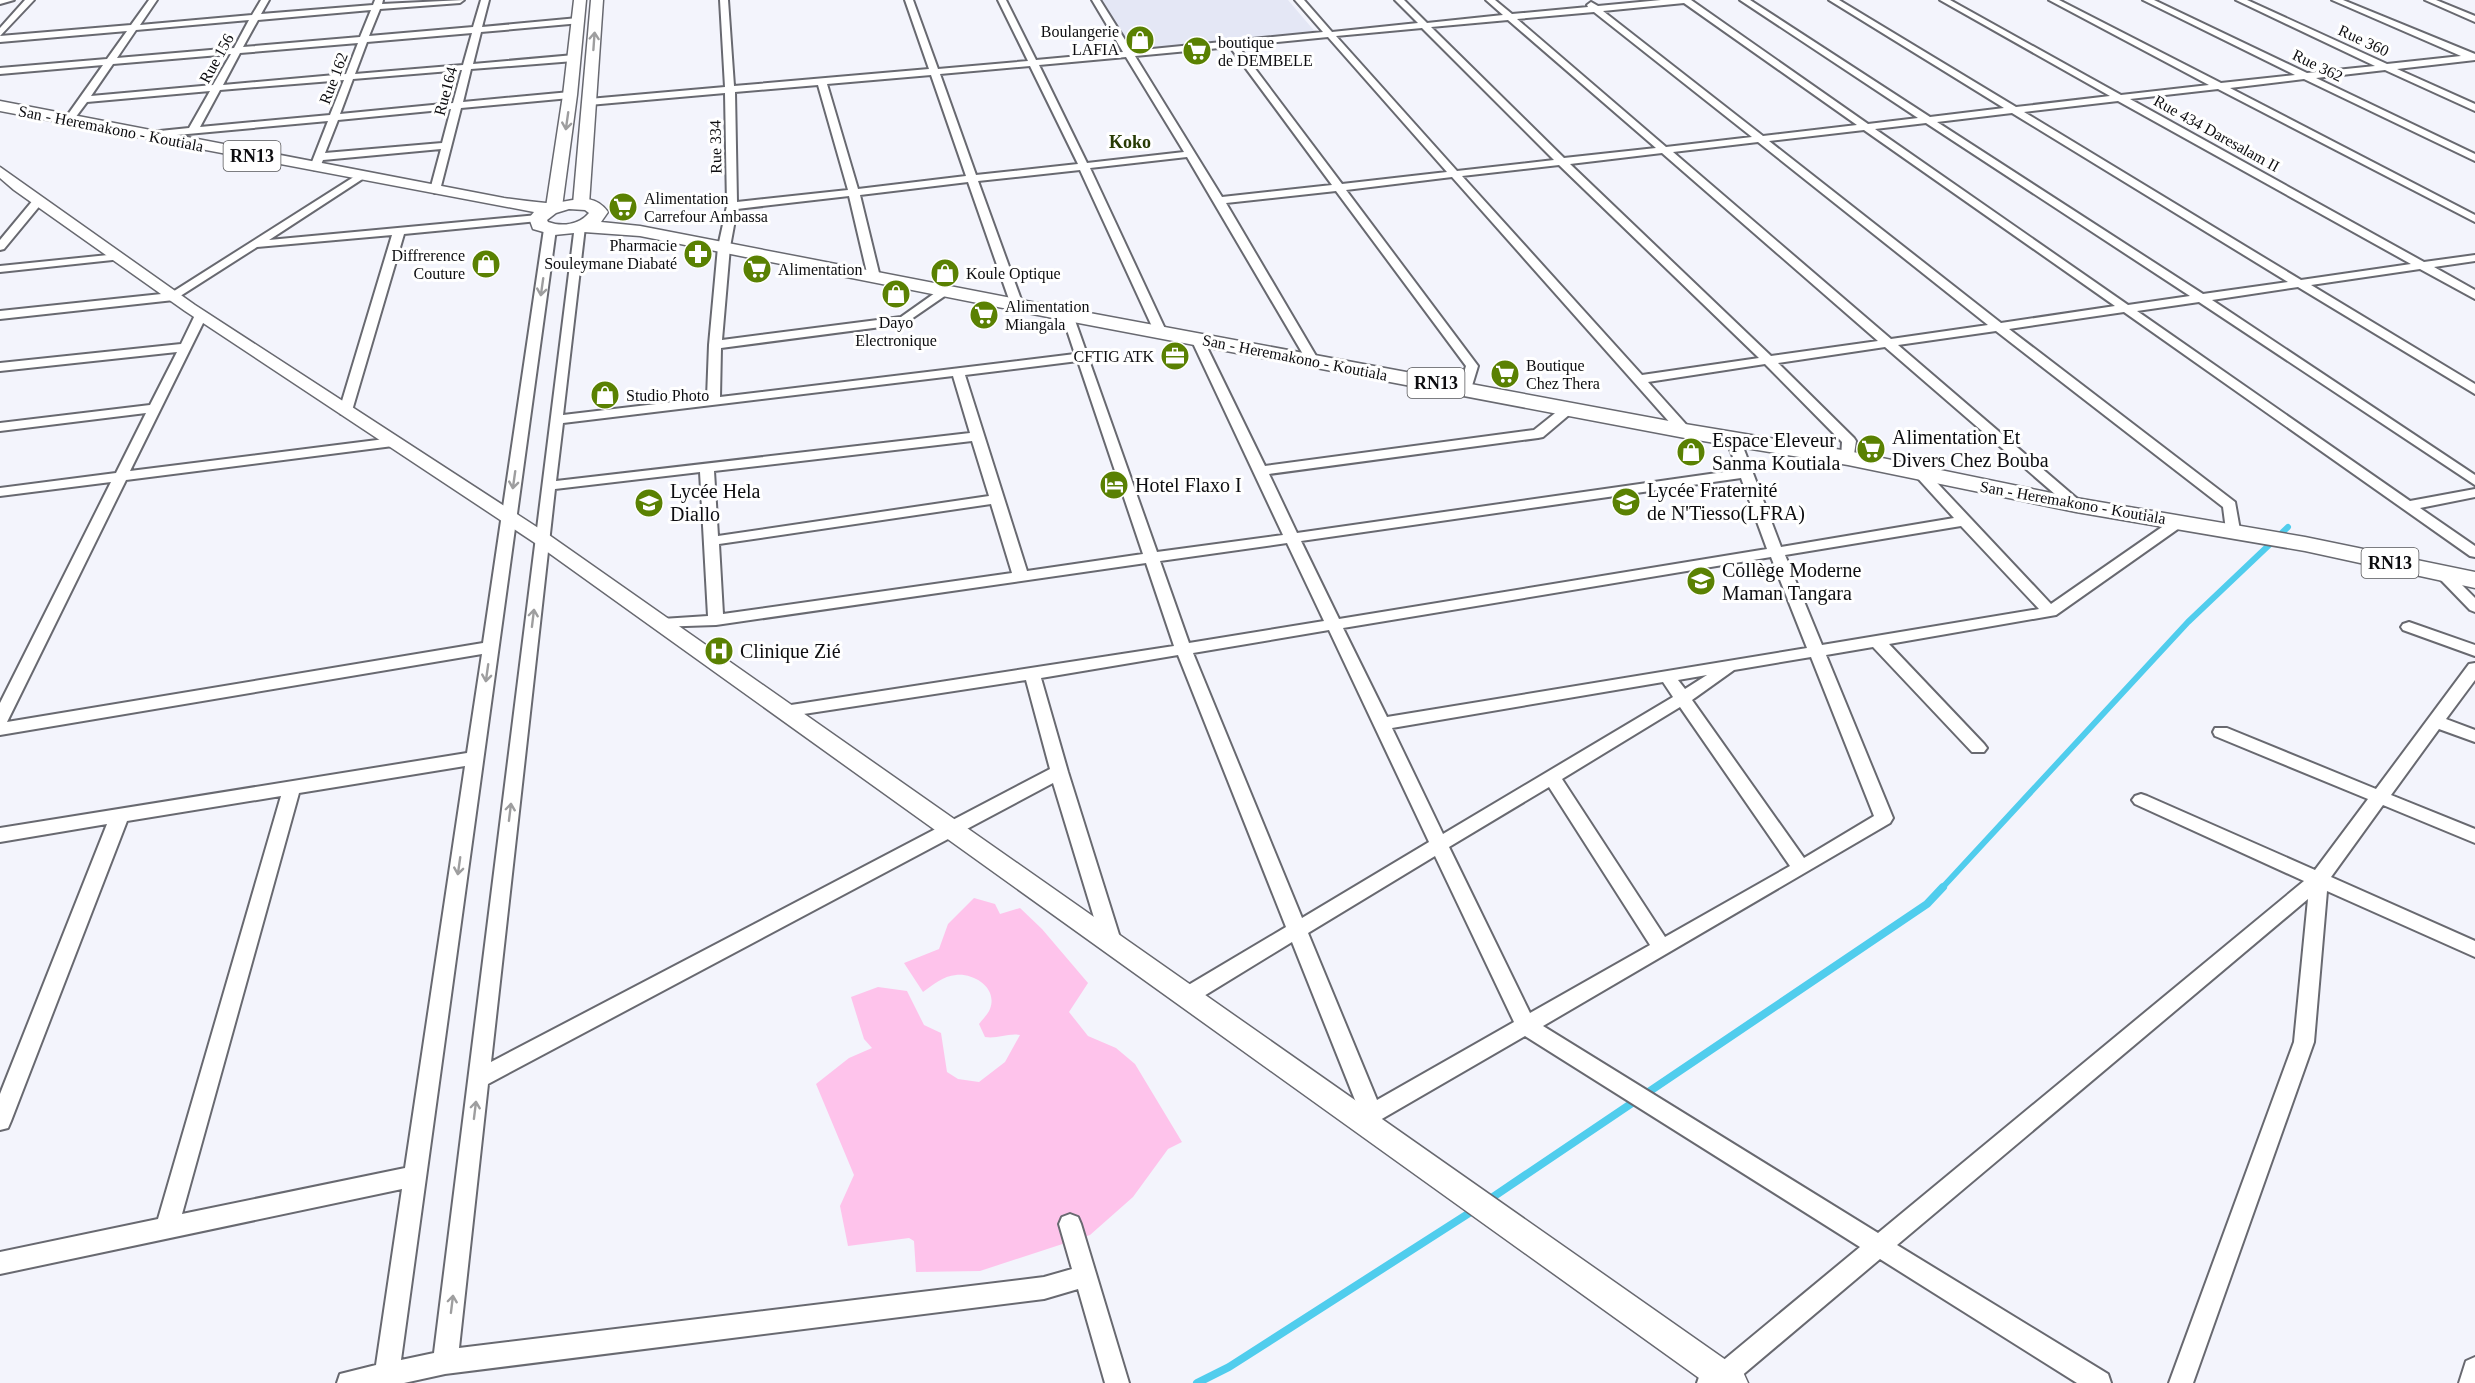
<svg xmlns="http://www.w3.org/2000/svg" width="2475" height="1383" font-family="Georgia,serif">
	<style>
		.built { fill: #e4e7f5 }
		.green { fill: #fec3eb }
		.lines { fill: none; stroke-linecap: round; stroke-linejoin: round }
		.stream-far1 { stroke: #50cded; stroke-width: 6 }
		.stream { stroke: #50cded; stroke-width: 8 }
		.minor-casing { stroke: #686970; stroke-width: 4 }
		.tertiary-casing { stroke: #686970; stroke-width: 3 }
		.secondary-casing { stroke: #686970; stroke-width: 3 }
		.primary-casing { stroke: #686970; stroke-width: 3 }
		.minor { fill: #fff; fill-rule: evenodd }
		.tertiary { fill: #fff; fill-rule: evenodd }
		.secondary { fill: #fff; fill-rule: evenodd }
		.primary { fill: #fff; fill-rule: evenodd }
		.oneway { stroke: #9e9e9f }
		.labels { text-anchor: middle; stroke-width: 6; stroke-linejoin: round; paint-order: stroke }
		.far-poi-label { font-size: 16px; fill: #0d0d10; stroke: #fff; text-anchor: start }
		.far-street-label { font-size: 16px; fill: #0d0d10; stroke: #fff }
		.far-quarter-label { font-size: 18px; font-weight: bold; fill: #273a04; stroke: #fff }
		.shield { fill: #fff; stroke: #565658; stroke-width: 1.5 }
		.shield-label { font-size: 18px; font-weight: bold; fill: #0d0d10 }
		.poi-label { font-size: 20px; fill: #0d0d10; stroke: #fff; text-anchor: start }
	</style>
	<rect width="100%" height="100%" fill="#f3f4fc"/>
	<path class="built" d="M1100,0H1288L1317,34L1130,51Z"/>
	<path class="green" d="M974,898L995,904L1000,914L1020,908L1042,929L1088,983L1069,1012L1088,1036L1116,1048L1135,1064L1182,1142L1168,1149L1133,1197L1090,1235L980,1271L916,1272L914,1241L909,1238L848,1246L840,1206L854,1175L816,1084L849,1058L872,1048L864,1039L851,997L878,987L907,991L924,1025L941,1033L947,1072L958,1079L979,1082L1005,1062L1020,1035C1008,1033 997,1039 985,1037L979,1024C982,1020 988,1014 990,1009C998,988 974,973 956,975C943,976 933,985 923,992L904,963L939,949L948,924Z"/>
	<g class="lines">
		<path class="stream-far1" d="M1942,888L2188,622L2288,527"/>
		<path class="stream" d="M1487,1201L1927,904L1943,887
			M1197,1383L1229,1367L1474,1210"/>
		<g class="minor-casing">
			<path id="minor" d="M0,0H14L0,4Z
				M25,0H34L0,36V28Z
				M149,0H157L140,25L252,15L261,0H269L261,14L373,5L375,0H383L382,4L464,0L460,3L380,9L369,36L473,27L481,0H489L482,27L578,18L581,19V23L481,32L473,64L574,55L579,58L574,61L471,69L463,102L570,92L575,95L570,98L461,108L440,190L435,193L430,190L441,149L323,160L319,169L315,170L310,167L328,121L144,138L139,135L140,133L189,128L210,91L87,102L72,122L69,123L64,120L103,65L0,74V68L107,59L127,31L0,42V36L131,25ZM371,10L360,37L243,47L258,20ZM249,20L234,48L117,58L136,30ZM472,33L463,65L355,74L367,42ZM358,43L346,74L223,85L240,53ZM231,54L213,85L91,96L113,64ZM462,70L453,103L340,114L353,79ZM344,80L330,115L200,127L220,90ZM451,109L442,143L325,153L338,120Z
				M720,0H728L734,86L929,69L905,0H913L938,69L1028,61L998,0H1006L1036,60L1123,52L1092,0H1100L1132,51L1323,32L1295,0H1304L1332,32L1418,23L1395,0H1404L1427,23L1503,15L1486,0H1495L1512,14L1588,7L1587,5L1591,2L1598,6L1661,0H1691L1868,124L1918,118L1740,0H1750L1930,117L2004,108L1829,0H1839L2016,107L2110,96L1940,0H1950L2121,95L2209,85L2049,0H2059L2221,83L2295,75L2143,0H2154L2307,73L2375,66L2236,0H2247L2387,64L2461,56L2332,0H2343L2475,54V60L2397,69L2475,104V111L2385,70L2316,78L2475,154V161L2304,79L2230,88L2475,215V222L2218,89L2130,99L2424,262L2475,255V261L2434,267L2475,290V299L2420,269L2311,285L2475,384V394L2298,287L2212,300L2475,475V485L2199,302L2137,311L2410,501L2475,489V497L2420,508L2475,546V557L2470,556L2124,312L2009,329L2235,502L2240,530L2238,533H2228L2226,530L2223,507L1996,331L1898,345L2081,502L2083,505L2081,508H2071L1885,347L1778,363L1854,438L1856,441L1853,461H1843L1841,458L1842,442L1765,364L1648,382L1692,431L1685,435L1680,434L1452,177L1346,190L1478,366L1471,389L1465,393L1459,389L1466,366L1336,191L1226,203L1319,361L1313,365L1307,361L1187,157L1090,168L1167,333L1161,337L1155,333L1080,170L978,181L1023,305L1017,309L1011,305L968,182L860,195L880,277L874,280L868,277L849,196L737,209L730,247L722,340L901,317L942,288H950L952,291L904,324L721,348L720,397L1075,354L1062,315L1064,312H1072L1157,552L1283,535L1191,339L1197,335L1203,339L1265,466L1534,430L1564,406L1569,405L1576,409L1543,437L1538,438L1269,474L1297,533L1738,470L1726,439L1733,435L1740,439L1781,547L1954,518L1913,473L1920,469L1925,470L2051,604L2175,518H2185L2187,521L2185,524L2056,615L1889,644L1984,744L1987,748L1984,752H1972L1873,647L1826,655L1893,818L1890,823L1543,1026L1878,1233L2304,881L2135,804L2132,800L2135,796L2141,794L2147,796L2315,870L2368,799L2215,736L2213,732L2215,728H2227L2376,789L2469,664L2475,663V680L2446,719L2475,730V742L2439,729L2391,795L2475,829V843L2383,805L2331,877L2475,941V957L2327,891L2314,1042L2193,1383H2169L2294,1042L2308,899L1897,1245L2108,1374L2111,1383H2077L1880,1259L1733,1383H1697L1700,1374L1714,1368L1860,1247L1525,1036L1380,1120L1360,1128L1352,1126L1349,1119L1352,1112L1359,1110L1292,942L1194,1002L1187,1004L1180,1002L1177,996L1180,990L1286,927L1178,655L1041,678L1068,772L1122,944L1119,949L1112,952L1105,949L1102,944L1053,783L488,1084L459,1348L1044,1277L1072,1269L1059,1224L1062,1217L1070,1214L1078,1217L1081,1224L1129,1383H1105L1078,1289L1044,1299L445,1374L404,1383H337L340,1374L376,1365L402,1189L0,1274V1252L158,1219L281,796L127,821L11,1121L8,1128L0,1130V1094L107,824L0,842V828L467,753L482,654L0,735V703L111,482L0,496V488L116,473L146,413L0,431V423L150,405L177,352L0,371V363L181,344L195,315L201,311L207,315L130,471L393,438L400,442L393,446L126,480L7,722L483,643L544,229L550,226L556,229L401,1360L434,1353L575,225H583L585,227L563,415L707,398L709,345L718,247L727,206L725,93L589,105L584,102L589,99L725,87ZM1684,3L1857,125L1763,136L1603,11ZM1594,12L1752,137L1666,147L1517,19ZM1508,20L1656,148L1564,158L1431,27ZM1422,28L1554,160L1457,171L1336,36ZM1328,37L1447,172L1342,184L1238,46ZM1230,47L1332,185L1222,197L1135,56ZM1126,57L1184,152L1087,163L1039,65ZM1030,66L1078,164L976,175L940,74ZM931,75L966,176L858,189L827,84ZM818,85L848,190L737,202L735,92ZM2118,101L2411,264L2301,280L2024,112ZM2012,113L2288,282L2203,294L1937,122ZM1926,123L2190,296L2128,305L1875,129ZM1864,130L2115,306L2001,323L1769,141ZM1758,142L1988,325L1891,339L1673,152ZM1662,153L1878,341L1771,356L1570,164ZM1559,165L1759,358L1642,375L1462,176ZM1078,361L1143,554L1027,571L965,375ZM953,376L970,433L556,481L563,423ZM972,441L989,496L718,536L714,471ZM700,472L708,616L662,619L656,621L654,624L656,627L716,625L1146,563L1174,646L778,707L776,711L778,715L784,717L1026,680L1050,769L491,1062L555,489ZM1741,478L1767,549L1339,619L1301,541ZM991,504L1012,573L723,614L719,544ZM1961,526L2039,609L1822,645L1785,555ZM1287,543L1324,621L1189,643L1160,561ZM1771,557L1807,648L1387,717L1343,628ZM1329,630L1429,842L1302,918L1193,653ZM1811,657L1874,816L1804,858L1692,700L1734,670ZM1707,675L1685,689L1678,680ZM1663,682L1673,697L1443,834L1392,728ZM1680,707L1790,866L1665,937L1562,779ZM465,766L405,1168L182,1214L299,793ZM1549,787L1650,945L1530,1013L1449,847ZM1435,856L1514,1022L1377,1100L1308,933Z
				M2425,0H2436L2475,16V22Z
				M360,173L364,174V178L269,240L538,215L543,218L538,221L404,234L351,414H341L339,411L392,235L257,247L174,300L0,319V311L171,293Z
				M38,198L42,199V203L4,249L0,250V240L34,199Z
				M118,254L124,257L122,259L0,272V266Z
				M2444,570L2449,572L2475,598V612L2470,610L2439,578L2436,575L2439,572Z
				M2409,622L2475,645V656L2403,630L2401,627L2403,624Z
				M2475,1357V1383H2459L2466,1361Z"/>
		</g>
		<g class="tertiary-casing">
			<path id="tertiary" d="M0,167L195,305L549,535L1743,1372L1748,1383H1706L535,543L185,311L14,190L0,178Z"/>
		</g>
		<g class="secondary-casing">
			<path id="secondary" d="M574,0H586L577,95L562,207L554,212L546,207L563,95Z
				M591,0H603L589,204L581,209L573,204Z"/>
		</g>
		<g class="primary-casing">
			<path id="primary" d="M0,101L504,198C518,200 532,202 546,203C568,205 591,188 608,212L601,222L640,226L1068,309L1685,424L1848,451L2076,498L2305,537L2475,572V588L2305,551L2076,512L1848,465L1685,438L1068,321L640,236L584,232L554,235L533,229L529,218L534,212L0,111ZM569,209L585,210L589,213C579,225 562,227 548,222L547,220L556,213Z"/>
		</g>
		<use href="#minor" class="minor"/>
		<use href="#tertiary" class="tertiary"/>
		<use href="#secondary" class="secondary"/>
		<use href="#primary" class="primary"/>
	</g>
	<defs><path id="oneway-shaft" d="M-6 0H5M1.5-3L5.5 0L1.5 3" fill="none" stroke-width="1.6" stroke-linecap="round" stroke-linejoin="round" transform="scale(1.5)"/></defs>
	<g class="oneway">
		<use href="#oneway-shaft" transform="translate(594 41) rotate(-86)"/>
		<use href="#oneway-shaft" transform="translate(567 121) rotate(98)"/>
		<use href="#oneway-shaft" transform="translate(542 287) rotate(98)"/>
		<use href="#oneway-shaft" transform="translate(514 480) rotate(98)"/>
		<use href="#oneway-shaft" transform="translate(533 618) rotate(-83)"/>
		<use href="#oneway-shaft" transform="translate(487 673) rotate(98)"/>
		<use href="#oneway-shaft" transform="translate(510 812) rotate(-83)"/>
		<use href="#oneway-shaft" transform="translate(459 866) rotate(98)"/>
		<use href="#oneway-shaft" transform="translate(475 1110) rotate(-83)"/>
		<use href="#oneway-shaft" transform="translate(452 1304) rotate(-83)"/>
	</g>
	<defs>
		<g id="shop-disc" transform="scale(1.5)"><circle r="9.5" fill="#5a8102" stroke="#fff"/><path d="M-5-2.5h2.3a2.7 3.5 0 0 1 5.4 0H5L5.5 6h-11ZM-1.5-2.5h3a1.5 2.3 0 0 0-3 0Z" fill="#fff"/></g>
		<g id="supermarket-disc" transform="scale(1.5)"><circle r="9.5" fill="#5a8102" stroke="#fff"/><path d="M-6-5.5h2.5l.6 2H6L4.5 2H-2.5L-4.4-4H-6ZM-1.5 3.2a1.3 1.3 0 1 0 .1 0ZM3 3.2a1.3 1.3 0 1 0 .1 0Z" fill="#fff"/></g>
		<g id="pharmacy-disc" transform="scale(1.5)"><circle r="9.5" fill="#5a8102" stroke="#fff"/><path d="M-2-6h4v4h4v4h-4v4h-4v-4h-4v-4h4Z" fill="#fff"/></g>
		<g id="office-disc" transform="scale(1.5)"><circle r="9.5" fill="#5a8102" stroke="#fff"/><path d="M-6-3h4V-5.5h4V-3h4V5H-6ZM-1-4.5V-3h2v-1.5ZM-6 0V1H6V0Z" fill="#fff"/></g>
		<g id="hotel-disc" transform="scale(1.5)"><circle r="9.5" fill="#5a8102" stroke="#fff"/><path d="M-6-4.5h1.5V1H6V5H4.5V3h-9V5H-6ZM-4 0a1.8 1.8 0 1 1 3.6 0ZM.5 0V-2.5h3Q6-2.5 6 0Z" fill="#fff"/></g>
		<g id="school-disc" transform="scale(1.5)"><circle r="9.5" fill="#5a8102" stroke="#fff"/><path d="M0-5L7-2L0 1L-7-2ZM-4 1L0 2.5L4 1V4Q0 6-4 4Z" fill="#fff"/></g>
		<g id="hospital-disc" transform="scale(1.5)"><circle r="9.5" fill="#5a8102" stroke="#fff"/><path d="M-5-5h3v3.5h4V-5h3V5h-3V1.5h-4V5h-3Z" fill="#fff"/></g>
	</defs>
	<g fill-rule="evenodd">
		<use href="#shop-disc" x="1140" y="40"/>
		<use href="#supermarket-disc" x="1197" y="51"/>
		<use href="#supermarket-disc" x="623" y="207"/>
		<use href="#pharmacy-disc" x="698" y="254"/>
		<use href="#shop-disc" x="486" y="264"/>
		<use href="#supermarket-disc" x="757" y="269"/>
		<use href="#shop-disc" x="945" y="273"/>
		<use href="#shop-disc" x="896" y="294"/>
		<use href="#supermarket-disc" x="984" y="315"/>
		<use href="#office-disc" x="1175" y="356"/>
		<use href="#supermarket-disc" x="1505" y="374"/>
		<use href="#shop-disc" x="605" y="395"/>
		<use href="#supermarket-disc" x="1871" y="449"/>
		<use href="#shop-disc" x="1691" y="452"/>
		<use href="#hotel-disc" x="1114" y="485"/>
		<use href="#school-disc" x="1626" y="502"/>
		<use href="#school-disc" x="649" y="503"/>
		<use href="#school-disc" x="1701" y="581"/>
		<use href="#hospital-disc" x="719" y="651"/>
	</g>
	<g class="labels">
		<g class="far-poi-label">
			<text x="1119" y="37" text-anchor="end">Boulangerie<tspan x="1119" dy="18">LAFIA</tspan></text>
			<text x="1218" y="48">boutique<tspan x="1218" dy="18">de DEMBELE</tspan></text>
			<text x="644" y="204">Alimentation<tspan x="644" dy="18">Carrefour Ambassa</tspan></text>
			<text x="677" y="251" text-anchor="end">Pharmacie<tspan x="677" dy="18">Souleymane Diabaté</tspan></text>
			<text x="465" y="261" text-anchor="end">Diffrerence<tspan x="465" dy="18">Couture</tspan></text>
			<text x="778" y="275">Alimentation</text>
			<text x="966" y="279">Koule Optique</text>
			<text x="1005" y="312">Alimentation<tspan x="1005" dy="18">Miangala</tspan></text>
			<text x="896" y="328" text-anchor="middle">Dayo<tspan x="896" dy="18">Electronique</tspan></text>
			<text x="1154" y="362" text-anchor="end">CFTIG ATK</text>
			<text x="1526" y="371">Boutique<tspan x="1526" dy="18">Chez Thera</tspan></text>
			<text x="626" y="401">Studio Photo</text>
		</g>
		<g class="far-street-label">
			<text transform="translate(2364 40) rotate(25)" y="6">Rue 360</text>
			<text transform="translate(216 58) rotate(-61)" y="6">Rue 156</text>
			<text transform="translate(2318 65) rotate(26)" y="6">Rue 362</text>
			<text transform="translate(333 78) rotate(-69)" y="6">Rue 162</text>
			<text transform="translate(445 91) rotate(-75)" y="6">Rue164</text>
			<text transform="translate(111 128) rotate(11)" y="6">San - Heremakono - Koutiala</text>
			<text transform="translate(2217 133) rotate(29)" y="6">Rue 434 Daresalam II</text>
			<text transform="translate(715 147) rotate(-91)" y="6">Rue 334</text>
			<text transform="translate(1295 357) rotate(11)" y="6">San - Heremakono - Koutiala</text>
			<text transform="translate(2073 502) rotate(10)" y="6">San - Heremakono - Koutiala</text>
		</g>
		<g class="far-quarter-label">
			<text x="1130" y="148">Koko</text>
		</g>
		<g class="shield">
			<rect x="223.5" y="141" width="57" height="30" rx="4.5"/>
			<rect x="1407.5" y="368" width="57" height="30" rx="4.5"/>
			<rect x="2361.5" y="548" width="57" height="30" rx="4.5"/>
		</g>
		<g class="shield-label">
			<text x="252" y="162">RN13</text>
			<text x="1436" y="389">RN13</text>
			<text x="2390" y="569">RN13</text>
		</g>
		<g class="poi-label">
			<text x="1892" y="444">Alimentation Et<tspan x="1892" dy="23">Divers Chez Bouba</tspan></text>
			<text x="1712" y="447">Espace Eleveur<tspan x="1712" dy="23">Sanma Koutiala</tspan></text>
			<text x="1135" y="492">Hotel Flaxo I</text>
			<text x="1647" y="497">Lycée Fraternité<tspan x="1647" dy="23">de N'Tiesso(LFRA)</tspan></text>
			<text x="670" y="498">Lycée Hela<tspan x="670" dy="23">Diallo</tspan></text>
			<text x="1722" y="577">Collège Moderne<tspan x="1722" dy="23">Maman Tangara</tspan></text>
			<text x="740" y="658">Clinique Zié</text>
		</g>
	</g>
</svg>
